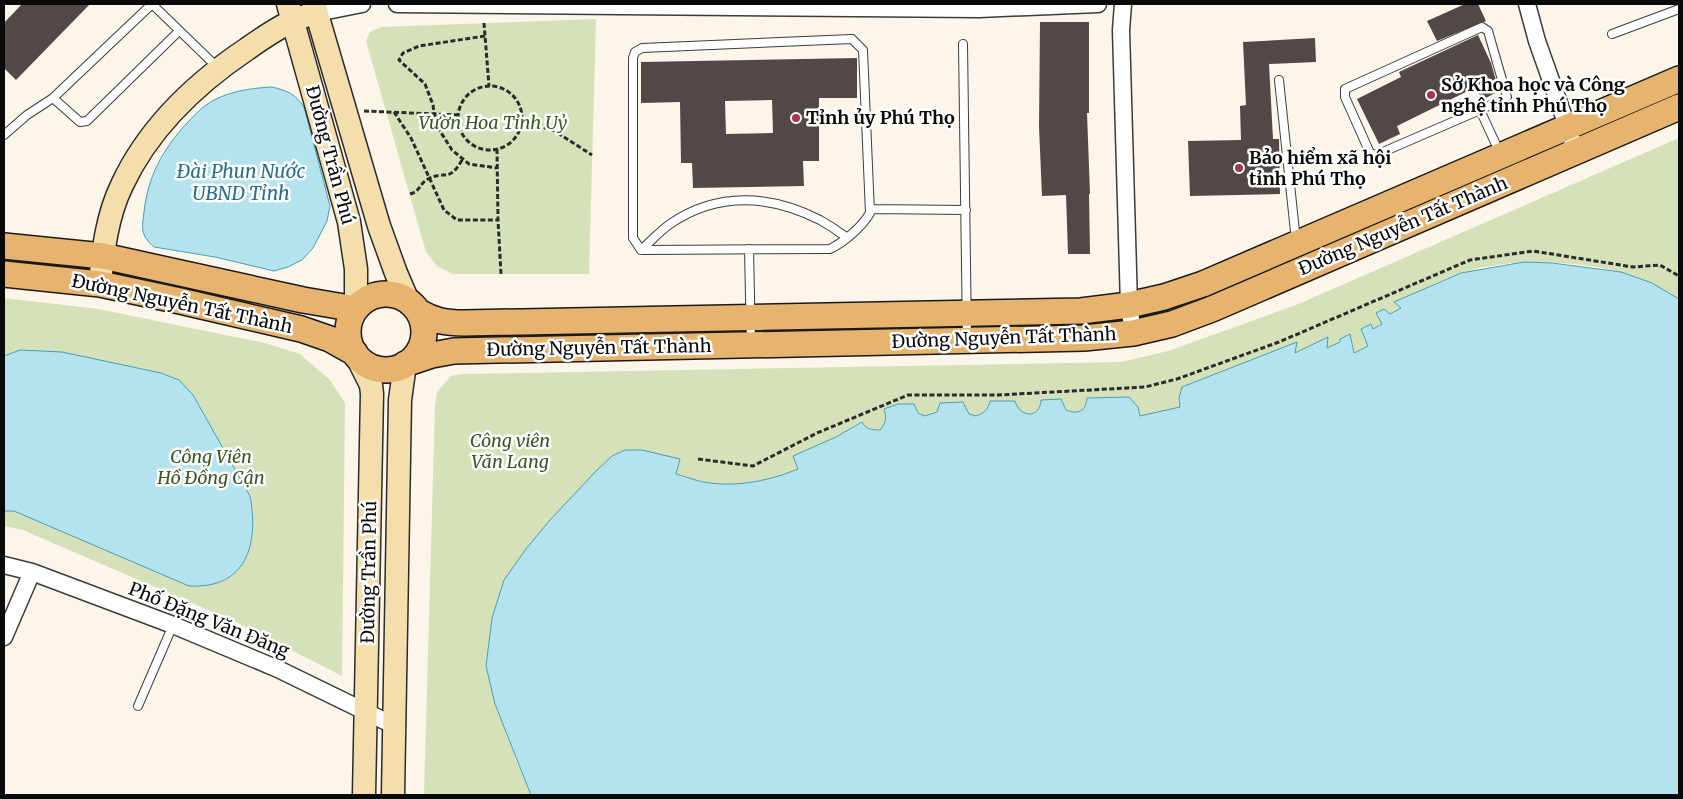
<svg xmlns="http://www.w3.org/2000/svg" width="1683" height="799" font-family="Merriweather,serif">
	<style>
		.green { fill: #d5e1b8 }
		.water { fill: #b4e2ed; stroke: #45a0ba }
		.building { fill: #504947; fill-rule: evenodd }
		.lines { fill: none; stroke-linecap: round; stroke-linejoin: round }
		.service-casing { stroke: #3c3c3c; stroke-width: 10 }
		.minor-casing { stroke: #3c3c3c; stroke-width: 19 }
		.secondary-casing { stroke: #2b2b2b; stroke-width: 25 }
		.primary-casing { stroke: #1a1a1a; stroke-width: 28 }
		.path { stroke: #2b2b2b; stroke-width: 3; stroke-dasharray: 5 2.5; stroke-linecap: butt }
		.service { stroke: #fff; stroke-width: 8 }
		.minor { stroke: #fff; stroke-width: 16 }
		.secondary { stroke: #f4dfac; stroke-width: 22 }
		.primary { stroke: #e6b46f; stroke-width: 25 }
		.poi-dot { fill: #a6354e; stroke: #fff; stroke-width: 2 }
		.labels { text-anchor: middle; stroke-width: 5; stroke-linejoin: round; paint-order: stroke }
		.poi-label { font-size: 18px; font-weight: bold; fill: #090909; stroke: #fff; text-anchor: start }
		.park-label { font-size: 18px; font-style: italic; fill: #385723; stroke: #fff }
		.street-label { font-size: 18px; fill: #090909; stroke: #fff }
		.water-label { font-size: 19px; font-style: italic; fill: #256f89; stroke: #fff }
	</style>
	<rect width="100%" height="100%" fill="#fcf5e9"/>
	<path class="green" d="M596,19L589,274H453L437,266L426,252L366,41L370,32L381,27Z
		M1679,138V299C1661,289 1641,277 1620,272C1573,260 1508,258 1461,273C1439,280 1417,293 1395,302L1401,308L1390,314L1377,313L1382,324L1373,329L1368,346L1354,353L1340,342L1326,348L1328,338L1294,353L1297,343L1180,407L1140,416L1138,407L1087,398C1085,413 1072,418 1063,405L1041,400C1041,410 1032,418 1022,412C1016,408 1021,409 1015,407C1007,404 998,403 991,401C988,410 984,413 976,416L969,414L966,409H939L937,412L924,416L915,409H885C887,418 886,423 880,430C871,430 867,429 861,422L836,437L793,456L799,469C771,480 740,487 710,483C699,482 687,477 676,474L680,460L625,450L612,456L596,471L526,549L515,757L531,795H424L435,406L437,392L451,376L462,374L1121,362L1168,351L1296,305Z
		M4,298L98,309L265,343L300,354L330,380L345,403L342,676L236,622L23,530L4,526Z"/>
	<path class="water" d="M272,87C288,91 294,93 304,107L330,206L327,221L313,248L302,260L288,267L274,271L215,257L154,247C140,235 142,228 144,212C148,176 162,151 186,124C192,118 199,110 206,105C224,92 250,88 272,87Z
		M1524,262L1552,263L1621,272L1652,283L1679,299V795H531L495,704L486,666L492,618L504,580L526,549L550,520L596,471L612,456L625,450H642L680,459L676,474C687,477 699,482 710,483C740,487 771,480 798,469L793,456L836,437L862,422C866,429 871,430 880,430C886,423 887,418 884,409L898,404H914L918,413L925,416L937,412L940,403L963,402L969,414L976,416C984,413 988,410 990,401H1015C1020,418 1040,419 1041,400L1061,399L1066,410C1078,415 1086,411 1087,398L1129,397L1138,407L1140,416L1180,407L1179,398L1182,387L1297,342L1295,353L1328,337L1327,348L1340,342V339L1350,334L1354,353L1368,346L1361,329L1371,324L1373,329L1382,324L1376,313L1384,309L1390,314L1401,308L1394,302L1461,273Z
		M20,350L62,352L161,373L179,380L193,395L250,496C259,544 247,589 189,586L14,511H4V356Z"/>
	<path class="building" d="M22,4H90L16,80L4,68V23Z
		M1465,4H1478L1486,21L1437,41L1427,21Z
		M1040,22H1089V113H1087L1090,194H1089L1090,254H1068L1066,195L1042,196L1039,127Z
		M1478,35L1491,63L1499,91L1482,100L1476,87L1397,126L1400,134L1379,144L1357,99L1401,77L1399,72Z
		M1315,38L1316,62L1269,64L1273,139H1279L1280,194L1190,196L1188,141L1241,140L1240,106L1246,105L1243,42Z
		M857,58V98H819V161H803L804,186L693,188L692,163H681L680,102L641,103V62ZM772,100L773,133L726,134L725,101Z"/>
	<g class="lines">
		<g class="service-casing">
			<path id="service" d="M152,4L217,67
				M1612,34L1679,9
				M852,39L863,50L870,213C862,227 844,242 830,249L641,250L633,238V58L635,52L642,48Z
				M963,44L967,338
				M1279,80L1296,241
				M53,98L80,122L87,121L179,31
				M1480,110L1507,97L1488,31L1482,27L1345,89V97L1370,153L1376,155L1480,110L1499,151
				M4,135L27,115L53,98L152,4
				M870,209L966,210
				M749,249L751,343
				M641,250C651,241 660,231 670,224C718,191 771,195 820,220C829,225 838,231 846,237
				M138,706L173,625"/>
		</g>
		<g class="minor-casing">
			<path id="minor" d="M397,4L979,9L1098,4
				M1123,4L1121,30L1129,305L1133,333
				M1527,4L1537,41L1576,151
				M317,13L362,4
				M4,565L32,572L173,625L278,669L395,726
				M4,637L32,572"/>
		</g>
		<g class="secondary-casing">
			<path id="secondary" d="M288,4L349,222L356,269V309
				M314,4L379,226L396,273L408,301
				M100,284C103,250 107,216 122,185C149,127 195,84 247,49C261,39 276,29 292,21C299,17 309,15 317,13
				M355,353L371,385L372,394L364,795
				M393,795L400,400L405,364"/>
		</g>
		<g class="primary-casing">
			<path id="primary" d="M4,246L103,256L303,300L356,309
				M4,274L100,284L180,301L301,329L330,339L355,353
				M348 332a38 38 0 1 1 76 0a38 38 0 1 1-76 0Z
				M419,312C434,321 446,323 464,323L1081,311L1129,305L1164,297L1203,284L1679,79
				M405,364L432,355L454,351L1084,338L1133,333L1172,324L1212,309L1679,107"/>
		</g>
		<path class="path" d="M484,23L489,86
			M485,36L419,46L403,53L399,60L425,84L433,105L434,113L440,131L452,150L469,164L497,168
			M458 118a32 32 0 1 1 64 0a32 32 0 1 1-64 0Z
			M364,111L458,115
			M394,112L411,138L444,210L457,220H498
			M522,122L553,130L592,155
			M497,149L498,220L501,274
			M410,194C421,191 419,184 428,179C445,170 449,183 462,160
			M698,459L753,466L817,433L908,395H998L1145,387L1177,379L1279,342L1470,260L1533,251L1633,267L1660,265L1679,276"/>
		<use href="#service" class="service"/>
		<use href="#minor" class="minor"/>
		<use href="#secondary" class="secondary"/>
		<use href="#primary" class="primary"/>
	</g>
	<g class="poi-dot">
		<circle cx="1431" cy="95" r="5"/>
		<circle cx="796" cy="118" r="5"/>
		<circle cx="1239" cy="168" r="5"/>
	</g>
	<g class="labels">
		<g class="poi-label">
			<text x="1441" y="91">Sở Khoa học và Công<tspan x="1441" dy="21">nghệ tỉnh Phú Thọ</tspan></text>
			<text x="806" y="124">Tỉnh ủy Phú Thọ</text>
			<text x="1249" y="164">Bảo hiểm xã hội<tspan x="1249" dy="21">tỉnh Phú Thọ</tspan></text>
		</g>
		<g class="park-label">
			<text x="493" y="129">Vườn Hoa Tỉnh Uỷ</text>
			<text x="510" y="447">Công viên<tspan x="510" dy="21">Văn Lang</tspan></text>
			<text x="211" y="463">Công Viên<tspan x="211" dy="21">Hồ Đồng Cận</tspan></text>
		</g>
		<g class="street-label">
			<text transform="translate(330 155) rotate(75)" y="6">Đường Trần Phú</text>
			<text transform="translate(1403 226) rotate(-23)" y="6">Đường Nguyễn Tất Thành</text>
			<text transform="translate(182 304) rotate(12)" y="6">Đường Nguyễn Tất Thành</text>
			<text transform="translate(1004 338) rotate(-2)" y="6">Đường Nguyễn Tất Thành</text>
			<text transform="translate(599 348) rotate(-1)" y="6">Đường Nguyễn Tất Thành</text>
			<text transform="translate(369 572) rotate(-89)" y="6">Đường Trần Phú</text>
			<text transform="translate(209 620) rotate(22)" y="6">Phố Đặng Văn Đăng</text>
		</g>
		<g class="water-label">
			<text x="241" y="178">Đài Phun Nước<tspan x="241" dy="22">UBND Tỉnh</tspan></text>
		</g>
	</g>
	<rect width="1683" height="799" fill="none" stroke="#090909" stroke-width="10"/>
</svg>
